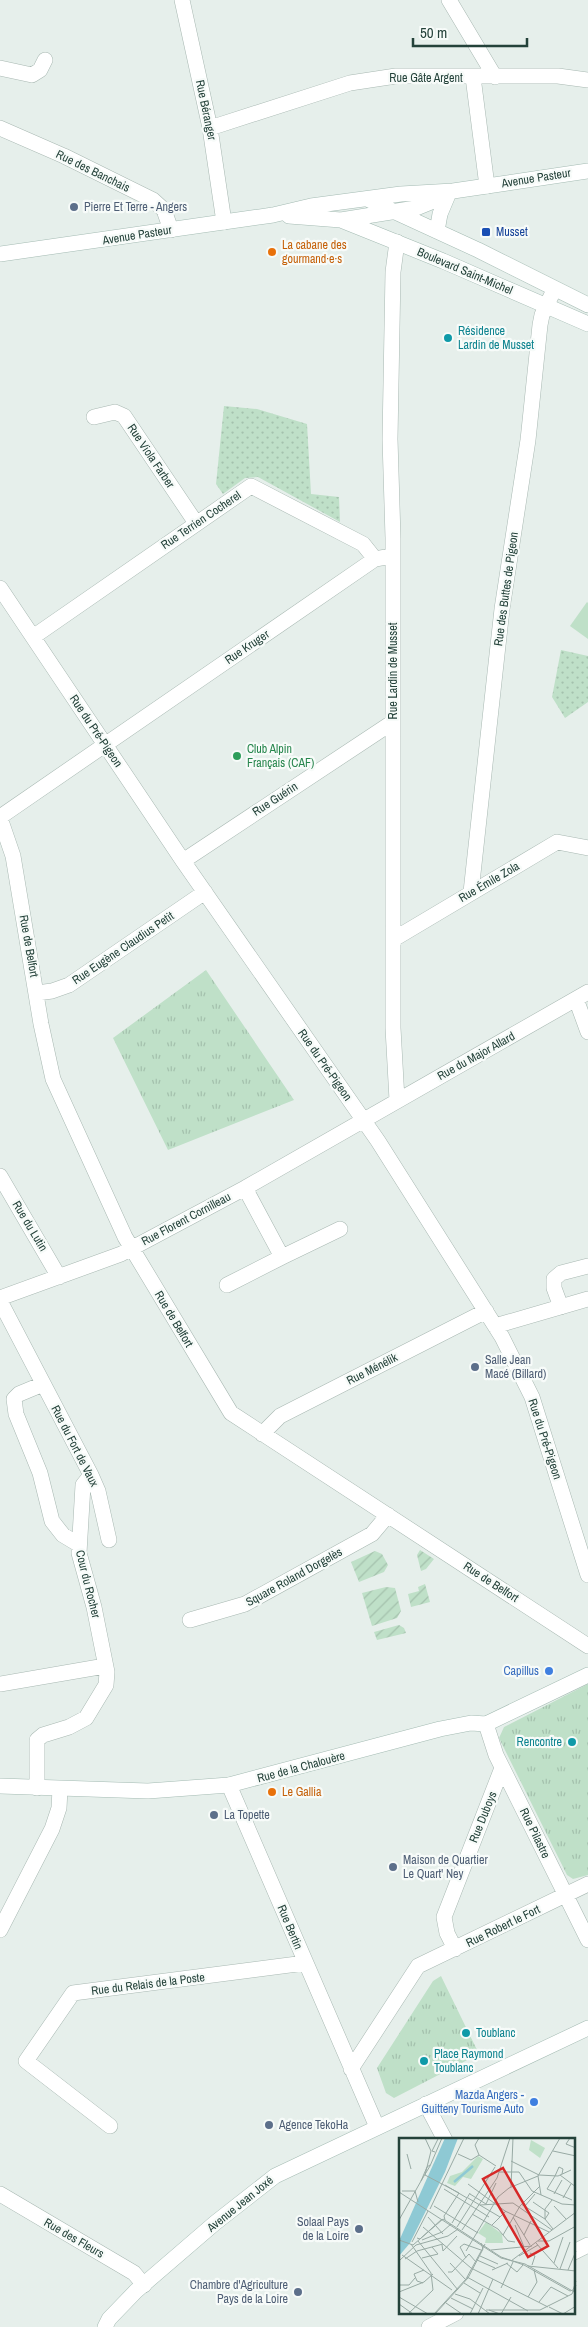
<svg xmlns="http://www.w3.org/2000/svg" width="588" height="2327" font-family="'Archivo Narrow',sans-serif">
	<style>
		.grass { fill: url(#grass-dots) }
		.park { fill: url(#park-tufts) }
		.garden { fill: url(#garden-furrows) }
		.pitch { fill: #bfe0c8 }
		.lines { fill: none; stroke-linecap: round; stroke-linejoin: round }
		.street-casing { stroke: #a8b8b2; stroke-width: 16 }
		.secondary-casing { stroke: #a4bbb3; stroke-width: 16 }
		.street { stroke: #fff; stroke-width: 15 }
		.secondary { stroke: #fff; stroke-width: 15 }
		.service-dot { fill: #5c6f8a; stroke: #f7fbf9; stroke-width: 2 }
		.transit-dot { fill: #1a4fb4; stroke: #f7fbf9; stroke-width: 2 }
		.food-dot { fill: #e8710a; stroke: #f7fbf9; stroke-width: 2 }
		.culture-dot { fill: #0f9aa8; stroke: #f7fbf9; stroke-width: 2 }
		.leisure-dot { fill: #2e9e5b; stroke: #f7fbf9; stroke-width: 2 }
		.shop-dot { fill: #3f7fe0; stroke: #f7fbf9; stroke-width: 2 }
		.labels { text-anchor: middle; stroke-width: 4.5; stroke-linejoin: round; paint-order: stroke }
		.street-label { font-size: 12px; fill: #24423a; stroke: #f7fbf9 }
		.service-label { font-size: 12px; fill: #4e5e75; stroke: #f7fbf9; text-anchor: start }
		.transit-label { font-size: 12px; fill: #164399; stroke: #f7fbf9; text-anchor: start }
		.food-label { font-size: 12px; fill: #c56008; stroke: #f7fbf9; text-anchor: start }
		.culture-label { font-size: 12px; fill: #0d838f; stroke: #f7fbf9; text-anchor: start }
		.leisure-label { font-size: 12px; fill: #27864d; stroke: #f7fbf9; text-anchor: start }
		.shop-label { font-size: 12px; fill: #366cbe; stroke: #f7fbf9; text-anchor: end }
		.inset-river { fill: none; stroke: #8ec9d4; stroke-width: 2.5 }
		.inset-road { fill: none; stroke: #98aaa4; stroke-width: 1 }
		.view { fill: #d62828; fill-opacity: 0.15; stroke: #d62828; stroke-width: 2.5 }
		.inset-edge { fill: none; stroke: #24423a; stroke-width: 2.5 }
	</style>
	<defs>
		<pattern id="grass-dots" width="8" height="8" patternUnits="userSpaceOnUse" patternTransform="scale(1.25)"><rect width="8" height="8" fill="#bfe0c8"/><path d="M2 2h.1M6 6h.1" fill="none" stroke="#a4c1ad" stroke-width="1.8" stroke-linecap="round"/></pattern>
		<pattern id="park-tufts" width="24" height="20" patternUnits="userSpaceOnUse" patternTransform="scale(1.25)"><rect width="24" height="20" fill="#bfe0c8"/><path d="M3 7l-1-3M5 7V3M7 7l1-3M15 17l-1-3M17 17v-4M19 17l1-3" fill="none" stroke="#a4c1ad"/></pattern>
		<pattern id="garden-furrows" width="10" height="10" patternUnits="userSpaceOnUse" patternTransform="scale(1.25)"><rect width="10" height="10" fill="#bfe0c8"/><path d="M-1 1l2-2M0 10L10 0M9 11l2-2" fill="none" stroke="#a4c1ad"/></pattern>
	</defs>
	<rect width="100%" height="100%" fill="#e6efeb"/>
	<path class="grass" d="M224,406L257,409L307,424L311,494L339,497L340,522L258,477L245,478L223,494L216,484Z
		M561,650L588,656V702L565,718L552,697Z"/>
	<path class="park" d="M206,970L294,1100L168,1150L113,1038Z
		M588,1684V1875L573,1879L567,1875L499,1738L504,1727Z
		M441,1976L479,2054L394,2098L386,2093L377,2068L433,1981Z"/>
	<path class="garden" d="M420,1550L434,1559L426,1569L421,1571L417,1555Z
		M375,1551L382,1554L388,1565L384,1572L359,1582L351,1562Z
		M425,1584L430,1602L411,1607L408,1594L419,1591L418,1587Z
		M386,1587L395,1588L401,1611L397,1618L372,1626L362,1593Z
		M399,1625L404,1628L406,1633L377,1640L374,1632Z"/>
	<path class="pitch" d="M587,602L588,603V639L570,626Z"/>
	<g class="lines">
		<g class="street-casing">
			<path id="street" d="M182,0L210,128L224,222
				M449,0L495,77
				M0,68L32,75L40,70L45,60
				M473,77L487,186
				M0,128L64,156L153,200L164,210L171,230
				M210,128L350,83L396,76H558L588,80
				M397,242L393,272L390,439L393,538V1028L397,1100
				M94,417L115,412L124,416L196,523
				M0,588L183,861L378,1141L502,1337L532,1397L588,1575
				M33,637L251,486L363,544L375,559
				M0,817L375,559L392,556
				M0,818L13,856L41,1024L53,1079L125,1237L231,1413L588,1646
				M183,861L393,722
				M471,892L502,609L528,440L540,325L542,315L554,290
				M394,939L557,842L588,848
				M37,993L52,991L69,985L205,892
				M576,999L588,1032
				M0,1176L59,1277
				M245,1188L282,1257L340,1229
				M227,1285L282,1257
				M0,1298L121,1254L245,1188L588,992
				M0,1301L91,1475L98,1491L109,1540
				M561,1307L554,1288V1279L561,1273L588,1266
				M495,1326L588,1299
				M43,1384L19,1394L14,1399L16,1414L40,1473L52,1521L63,1535L78,1544
				M262,1434L280,1416L486,1311
				M190,1620L245,1604L372,1534L388,1515
				M0,1684L105,1666
				M486,1724L496,1755L588,1940
				M229,1785L377,2127
				M37,1788V1740L43,1735L69,1727L86,1718L106,1685L107,1672L94,1607L79,1553L83,1485L91,1475
				M0,1930L52,1829L59,1808L60,1789
				M455,1949L447,1933L444,1917L502,1768
				M351,2069L418,1966L588,1884
				M426,2104L445,2140
				M110,2126L26,2061L73,1993L305,1963
				M0,2194L134,2273L144,2285
				M574,2252L588,2245
				M429,2327L456,2313"/>
		</g>
		<g class="secondary-casing">
			<path id="secondary" d="M367,199L478,250L588,305
				M289,216L341,220L416,208L448,195
				M341,220L443,261L588,324
				M437,231L440,214L448,195
				M0,254L273,215L311,206L401,194L453,191L588,171
				M0,1786L148,1791L229,1785L440,1729L471,1723L486,1724L588,1675
				M105,2327L109,2319L136,2291L215,2223L275,2176L588,2028"/>
		</g>
		<use href="#street" class="street"/>
		<use href="#secondary" class="secondary"/>
	</g>
	<g class="service-dot">
		<circle cx="74" cy="207" r="5"/>
		<circle cx="475" cy="1367" r="5"/>
		<circle cx="214" cy="1815" r="5"/>
		<circle cx="393" cy="1867" r="5"/>
		<circle cx="269" cy="2125" r="5"/>
		<circle cx="359" cy="2229" r="5"/>
		<circle cx="298" cy="2292" r="5"/>
	</g>
	<rect class="transit-dot" x="481" y="227" width="10" height="10" rx="2.5"/>
	<g class="food-dot">
		<circle cx="272" cy="252" r="5"/>
		<circle cx="272" cy="1792" r="5"/>
	</g>
	<g class="culture-dot">
		<circle cx="448" cy="338" r="5"/>
		<circle cx="572" cy="1742" r="5"/>
		<circle cx="466" cy="2033" r="5"/>
		<circle cx="424" cy="2061" r="5"/>
	</g>
	<circle class="leisure-dot" cx="237" cy="756" r="5"/>
	<g class="shop-dot">
		<circle cx="549" cy="1671" r="5"/>
		<circle cx="534" cy="2102" r="5"/>
	</g>
	<g class="labels">
		<g class="street-label">
			<text x="426" y="82">Rue Gâte Argent</text>
			<text transform="translate(206 110) rotate(78)" y="4">Rue Béranger</text>
			<text transform="translate(93 171) rotate(26)" y="4">Rue des Banchais</text>
			<text transform="translate(536 178) rotate(-9)" y="4">Avenue Pasteur</text>
			<text transform="translate(137 235) rotate(-9)" y="4">Avenue Pasteur</text>
			<text transform="translate(465 271) rotate(23)" y="4">Boulevard Saint-Michel</text>
			<text transform="translate(151 456) rotate(56)" y="4">Rue Viola Farber</text>
			<text transform="translate(201 520) rotate(-34)" y="4">Rue Terrien Cocherel</text>
			<text transform="translate(506 589) rotate(-82)" y="4">Rue des Buttes de Pigeon</text>
			<text transform="translate(247 647) rotate(-34)" y="4">Rue Kruger</text>
			<text transform="translate(393 671) rotate(-90)" y="4">Rue Lardin de Musset</text>
			<text transform="translate(96 731) rotate(56)" y="4">Rue du Pré-Pigeon</text>
			<text transform="translate(275 799) rotate(-33)" y="4">Rue Guérin</text>
			<text transform="translate(489 882) rotate(-30)" y="4">Rue Émile Zola</text>
			<text transform="translate(29 946) rotate(80)" y="4">Rue de Belfort</text>
			<text transform="translate(123 948) rotate(-34)" y="4">Rue Eugène Claudius Petit</text>
			<text transform="translate(476 1056) rotate(-29)" y="4">Rue du Major Allard</text>
			<text transform="translate(325 1065) rotate(55)" y="4">Rue du Pré-Pigeon</text>
			<text transform="translate(186 1219) rotate(-28)" y="4">Rue Florent Cornilleau</text>
			<text transform="translate(30 1226) rotate(59)" y="4">Rue du Lutin</text>
			<text transform="translate(174 1319) rotate(59)" y="4">Rue de Belfort</text>
			<text transform="translate(372 1369) rotate(-27)" y="4">Rue Ménélik</text>
			<text transform="translate(545 1439) rotate(72)" y="4">Rue du Pré-Pigeon</text>
			<text transform="translate(75 1446) rotate(63)" y="4">Rue du Fort de Vaux</text>
			<text transform="translate(294 1577) rotate(-29)" y="4">Square Roland Dorgelès</text>
			<text transform="translate(491 1582) rotate(33)" y="4">Rue de Belfort</text>
			<text transform="translate(88 1584) rotate(76)" y="4">Cour du Rocher</text>
			<text transform="translate(301 1767) rotate(-15)" y="4">Rue de la Chalouère</text>
			<text transform="translate(483 1817) rotate(-68)" y="4">Rue Duboys</text>
			<text transform="translate(535 1833) rotate(64)" y="4">Rue Pilastre</text>
			<text transform="translate(503 1926) rotate(-26)" y="4">Rue Robert le Fort</text>
			<text transform="translate(290 1927) rotate(67)" y="4">Rue Bertin</text>
			<text transform="translate(148 1984) rotate(-7)" y="4">Rue du Relais de la Poste</text>
			<text transform="translate(240 2204) rotate(-39)" y="4">Avenue Jean Joxé</text>
			<text transform="translate(74 2238) rotate(30)" y="4">Rue des Fleurs</text>
		</g>
		<g class="service-label">
			<text x="84" y="211">Pierre Et Terre - Angers</text>
			<text x="485" y="1364">Salle Jean<tspan x="485" dy="14">Macé (Billard)</tspan></text>
			<text x="224" y="1819">La Topette</text>
			<text x="403" y="1864">Maison de Quartier<tspan x="403" dy="14">Le Quart' Ney</tspan></text>
			<text x="279" y="2129">Agence TekoHa</text>
			<text x="349" y="2226" text-anchor="end">Solaal Pays<tspan x="349" dy="14">de la Loire</tspan></text>
			<text x="288" y="2289" text-anchor="end">Chambre d'Agriculture<tspan x="288" dy="14">Pays de la Loire</tspan></text>
		</g>
		<g class="transit-label">
			<text x="496" y="236">Musset</text>
		</g>
		<g class="food-label">
			<text x="282" y="249">La cabane des<tspan x="282" dy="14">gourmand·e·s</tspan></text>
			<text x="282" y="1796">Le Gallia</text>
		</g>
		<g class="culture-label">
			<text x="458" y="335">Résidence<tspan x="458" dy="14">Lardin de Musset</tspan></text>
			<text x="562" y="1746" text-anchor="end">Rencontre</text>
			<text x="476" y="2037">Toublanc</text>
			<text x="434" y="2058">Place Raymond<tspan x="434" dy="14">Toublanc</tspan></text>
		</g>
		<g class="leisure-label">
			<text x="247" y="753">Club Alpin<tspan x="247" dy="14">Français (CAF)</tspan></text>
		</g>
		<g class="shop-label">
			<text x="539" y="1675">Capillus</text>
			<text x="524" y="2099">Mazda Angers -<tspan x="524" dy="14">Guitteny Tourisme Auto</tspan></text>
		</g>
	</g>
	<g transform="translate(399 2138)">
		<rect width="176" height="176" fill="#e6efeb"/>
		<path d="M132,2L146,10L141,20L130,12Z" fill="#bfe0c8"/>
		<path d="M79,18L84,21L72,41L64,39L56,48L48,45L51,38L63,34ZM87,84L103,96L104,105H86L87,100L79,95Z" fill="#bfe0c8"/>
		<path d="M46,0H59L46,34L11,105L0,118V103Z" fill="#8ec9d4"/>
		<path class="inset-river" d="M55,44L74,28"/>
		<path class="inset-road" d="M26,0L32,13L26,37L60,55L45,78L46,82M171,0L167,6L177,10M154,13L177,18M36,14L33,13L39,1M8,16L12,31M59,16L72,22L80,17L97,28M80,17L76,7L80,0M112,23L140,37M31,27L28,29L22,43L31,28L43,0M100,34H120M120,34L133,53L163,66L177,67M140,37L159,38L172,32M161,37L177,49M139,38L142,57M156,38L160,29L164,31L163,36M69,46L106,73L150,94M46,47L68,60M112,49L114,0M45,51L90,79M148,51L173,62M148,51L156,38M3,53H16L19,64M0,54L102,120L126,126L177,155M71,56L87,66L97,45M155,56L163,42M69,60L101,79M164,60L172,46M134,64L150,75L146,81M122,66L146,81L154,91M81,67L114,65L153,92M35,68L79,95M126,68L136,56M155,68L167,81M31,71L65,0M73,76L99,91L109,103L116,104M29,79L44,96M114,79L131,107M146,81V71L153,62M0,82L22,43M53,85L71,55M93,87L107,73M116,87L125,109M24,89L72,130L149,169M58,89L96,29M63,92L98,40L111,0M104,97L121,68L141,48M125,97L132,83M18,100L21,101L43,81M0,102L14,107L44,81L102,119L125,127L171,153L174,152L177,143M23,102L43,94L52,86M19,103L59,152M139,103H150L177,88M13,104L29,73M137,105L159,130M43,107L44,113L58,98M92,112L133,108M67,113L99,59L110,50L139,38L161,0M131,115L136,118L133,127M3,117L53,152M81,118L99,126M120,118L139,107M23,120L39,116L33,109M67,120L61,109L65,106L82,112M6,121L18,113L44,106M1,122L17,107L49,98L59,91M78,122L96,130M112,123L177,74M51,125L67,142M107,125L118,134L124,127M155,125L164,99M129,128L177,133M161,131L171,104M93,132L109,125M169,132L177,113M49,134H53L70,116L77,124M68,139L129,173M24,145L18,143L15,136L25,132M65,145L81,155M1,147H10L16,140M102,150L114,124M0,154L25,144L34,136M56,156L71,161L91,176M0,159L29,176M129,159L138,144L135,132M52,160L74,171M140,164L152,149L169,158M47,165L63,176M0,166L14,176M150,169L164,176M87,172H141L173,156L177,147M90,172L101,176H102L112,159M9,176L34,152L32,135L12,106M35,176L67,141L86,106M36,176L69,140L84,111L82,105M71,176L84,150M79,176L94,141M164,176L177,168"/>
		<path class="view" d="M104,30L149,108L129,119L84,41Z"/>
		<rect width="176" height="176" class="inset-edge"/>
	</g>
	<path d="M413 38v8h114v-8" fill="none" stroke="#24423a" stroke-width="2.5"/>
	<text x="420" y="38" font-size="15" fill="#24423a" stroke="#f7fbf9" stroke-width="4" paint-order="stroke">50 m</text>
</svg>
